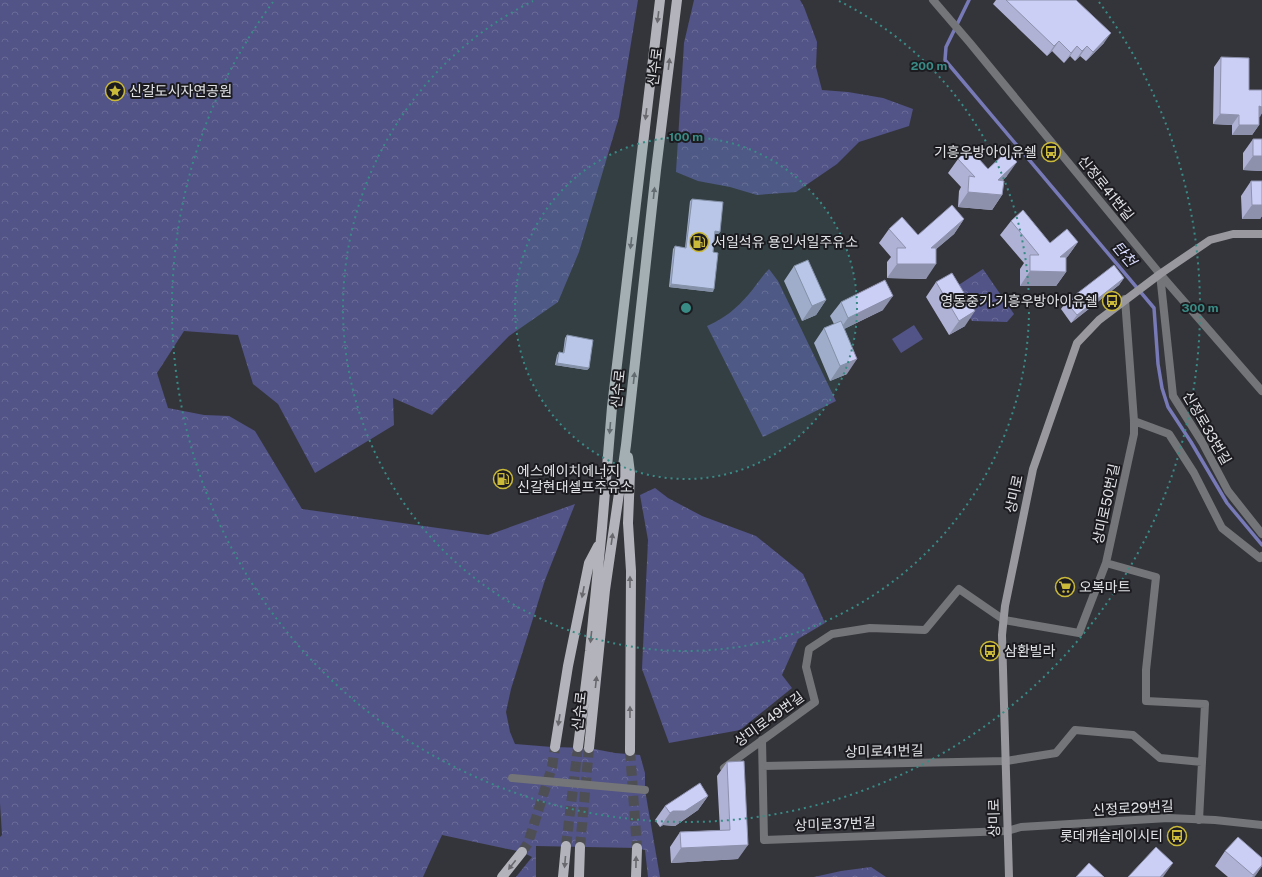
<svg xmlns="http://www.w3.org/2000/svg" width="1262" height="877" font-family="'Public Sans','Noto Sans KR',sans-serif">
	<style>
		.green { fill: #525387 }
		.forest { fill: url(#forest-crowns) }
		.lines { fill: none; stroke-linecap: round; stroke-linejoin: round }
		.stream { stroke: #777ab6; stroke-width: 3.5 }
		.primary-tunnel { stroke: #4e4f55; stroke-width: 10; stroke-dasharray: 10 5; stroke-linecap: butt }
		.street { stroke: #747578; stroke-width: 8 }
		.secondary { stroke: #98989e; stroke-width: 8 }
		.primary { stroke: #b3b4bb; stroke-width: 10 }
		.street-bridge { stroke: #747578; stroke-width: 8 }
		.wall { fill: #afb2d4 }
		.shaded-wall { fill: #8e91ac }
		.building { fill: #cbcff6; stroke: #8e91ac }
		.oneway { fill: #68686e }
		.ring { fill: none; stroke: #398c86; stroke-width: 2; stroke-dasharray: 2 4 }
		.labels { text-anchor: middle; stroke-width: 4; stroke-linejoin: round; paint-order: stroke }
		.street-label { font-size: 14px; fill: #e1e2e6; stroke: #1c1c20 }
		.poi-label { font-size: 14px; fill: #e1e2e6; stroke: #1c1c20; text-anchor: start }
		.water-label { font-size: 15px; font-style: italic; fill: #d9dcff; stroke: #1c1c20 }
		.centre { fill: #398c86; stroke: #1c1c20; stroke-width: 2 }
		.ring-label { font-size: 12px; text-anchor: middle; font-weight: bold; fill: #398c86; stroke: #1c1c20; stroke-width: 4; stroke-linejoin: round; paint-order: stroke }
	</style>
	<defs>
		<pattern id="forest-crowns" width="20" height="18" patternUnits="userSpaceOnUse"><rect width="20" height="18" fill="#525387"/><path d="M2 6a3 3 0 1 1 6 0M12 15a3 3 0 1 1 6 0" fill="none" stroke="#6b6b98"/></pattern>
	</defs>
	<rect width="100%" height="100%" fill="#34353b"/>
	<path class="green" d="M914,325L923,339L901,353L892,339Z"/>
	<path class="forest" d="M0,0H638L619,117L579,252L558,302L509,336L432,415L393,398L394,425L315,473L278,404L253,384L238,335L184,331L157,373L168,408L204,415L229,416L255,431L302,509L488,535L575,504L545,580L511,689L506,712L510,732L515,744L552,747L589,748L615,753L640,755L645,773V790L660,877H648L645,850L637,848L536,846V877H516L532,857L522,852L442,835L423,877H0V837L2,835L0,803Z
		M694,0H800L804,7L817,42L816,67L822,90L848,92L883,98L913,109L909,126L859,142L837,164L796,192L757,195L730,187L698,181L676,172L684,43Z
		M769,269L778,281L836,401L763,437L707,326C725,318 736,309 749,294C756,286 761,277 769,269Z
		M983,269L1014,314L1007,322L972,321L951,290Z
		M655,488L668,498L702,516L756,536L803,574L825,623L798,639L782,675L792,688L740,730L669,743L642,669L648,540L640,495Z
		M871,867L886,877H814L841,871Z"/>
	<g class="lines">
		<path class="stream" d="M969,0L946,47L945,60L1154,308L1158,364L1162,388L1168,407L1191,442L1227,503L1262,545"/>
		<path class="primary-tunnel" d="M630,751L637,848
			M566,846L578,747
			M580,847L589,748
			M522,852L528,843L552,767L555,747"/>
		<path class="street" d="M933,0L970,43L1160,274L1262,391
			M1160,274L1173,396L1202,442L1228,491L1262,534
			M1134,421L1169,434L1194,473L1222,528L1260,558L1262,556
			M1106,563L1156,577L1146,670V701L1205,704L1199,820
			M762,740L764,840L1007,831L1021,827L1168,818L1215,820L1262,825
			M763,766L1006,761L1056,753L1075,730L1133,735L1160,758L1202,762
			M724,768L815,702L806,667L809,649L832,634L870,628L925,630L959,589L1004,620L1079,633L1106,563L1134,434V421L1125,299"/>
		<path class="secondary" d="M1009,877L1002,635L1005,606L1033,469L1077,343L1099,320L1160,274L1210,240L1233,234H1262"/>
		<path class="primary" d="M628,457L630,473L628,523L631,571L630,751
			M555,747L568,666L589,563L598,546
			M578,747L590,651L602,528L612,407L660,0
			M589,748L605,590L626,445L656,170L677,0
			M502,877L522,852
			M563,877L566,846
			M579,877L580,847
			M636,877L637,848"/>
		<path class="street-bridge" d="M512,778L645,790"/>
	</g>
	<path class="wall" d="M996,0H1076L1104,43L1086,61L1080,56L1075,61L1070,56L1064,63L1052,51L1047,56L993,4Z
		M1221,57L1249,90H1262V113L1259,116V125L1252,135H1232V125L1213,124L1214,67Z
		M1253,139H1262V171L1243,170V153Z
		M958,159L1007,176L1003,180L1002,195L992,210L958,207L959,191L961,187L948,173Z
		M1251,181H1262V216L1260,219H1242L1241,196Z
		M692,199L720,232L718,234H715L713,252V292L669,287L673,249L675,246L685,248L690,201Z
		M964,219L954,234L936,249L926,279L887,278V262L891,257L879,243L889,229L918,235Z
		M1011,221L1050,243L1078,242L1068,256L1066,258V272L1056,286H1020V269L1024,263L1000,235Z
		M794,266L826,300L816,315L802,321L784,281Z
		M1124,278L1119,285L1071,323L1061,309L1066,302Z
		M936,282L965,326L949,335L926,297Z
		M841,302L883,310L844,329L847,374L830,381L814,343L824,328L834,324L830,316Z
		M567,335L589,368L587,370L555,365L557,355L559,352L563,353L565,338Z
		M727,762L738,859L671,863L670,847L680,832L720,830L717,776Z
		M708,796L698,810L675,826L663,825L660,827L655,820L665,806Z
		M1225,851L1262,858V866L1254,877H1228L1215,866Z"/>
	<path class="shaded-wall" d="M1111,33L1104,43L1086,61L1093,52Z
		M1059,41L1052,51L1047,56L1054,46Z
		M1077,46L1070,56L1064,63L1071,53Z
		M1087,46L1080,56L1075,61L1082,51Z
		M1259,106L1262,107V113L1260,117L1253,116Z
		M1220,114L1239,115L1232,125L1213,124Z
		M1239,125H1259L1252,135H1232Z
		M1253,156H1262V171L1243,170Z
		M1017,162L1007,176L988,194L1002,195L992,210L958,207L968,192L998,180Z
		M1252,205H1262V216L1260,219H1242Z
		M964,219L954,234L921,262L931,248Z
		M715,231L720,232L718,234H714Z
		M1078,242L1068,256L1049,271L1060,257Z
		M897,264H936L926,279L887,278Z
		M1030,271L1066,272L1056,286H1020Z
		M1124,278L1119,285L1071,323L1077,315Z
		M671,284L714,289L713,292L669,287Z
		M893,296L883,310L838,332L848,318Z
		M826,300L816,315L802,321L812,306Z
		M975,311L965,326L949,335L959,321Z
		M857,359L847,374L830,381L840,366Z
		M557,363L589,368L587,370L555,365Z
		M708,796L698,810L675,826L663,825L660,827L670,813L673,811Z
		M748,845L738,859L671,863L681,848Z
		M1173,863L1163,877H1160Z
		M1262,865V866L1256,875L1254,877H1252Z"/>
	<path class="building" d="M1006,0H1076L1111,33L1093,52L1087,46L1082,51L1077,46L1071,53L1059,41L1054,46Z
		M1221,57L1249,58V90H1262V107L1259,106V125H1239V115L1220,114Z
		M1253,139H1262V156H1253Z
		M969,148L988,169L1007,151L1017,162L998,180L1004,181L1002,195L968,192L969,176L975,177L958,159Z
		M1251,181H1262V205H1252Z
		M692,199L723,202L720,232L715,231L713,252L718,253L714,289L671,284L675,246L686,248Z
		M952,205L964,219L931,248H936V264H897V248H906L889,229L902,217L918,235Z
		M1023,210L1050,243L1067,229L1078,242L1060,257H1066V272L1030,271V255H1039L1011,221Z
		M808,260L826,300L812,306L794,266Z
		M1114,265L1124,278L1077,315L1066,302Z
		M952,273L975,311L959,321L936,282Z
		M885,280L893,296L848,318L841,302Z
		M841,321L857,359L840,366L824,328Z
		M567,335L593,340L589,368L557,363L559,352L564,353Z
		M744,761L748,845L681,848L680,832L730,830L727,762Z
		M700,783L708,796L685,811H673L670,813L665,806Z
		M1238,837L1262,858V865L1253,875L1225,851Z
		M1156,847L1173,863L1160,877H1128Z
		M1089,863L1104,877H1076Z"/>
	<defs><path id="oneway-solid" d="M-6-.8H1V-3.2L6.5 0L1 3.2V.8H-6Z"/></defs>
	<g class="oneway">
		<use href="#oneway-solid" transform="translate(658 17) rotate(97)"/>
		<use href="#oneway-solid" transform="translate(669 64) rotate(-83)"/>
		<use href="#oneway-solid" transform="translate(646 114) rotate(97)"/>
		<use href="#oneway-solid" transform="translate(654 193) rotate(-84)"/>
		<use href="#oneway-solid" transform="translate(631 243) rotate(97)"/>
		<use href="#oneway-solid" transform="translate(634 378) rotate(-84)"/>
		<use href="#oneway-solid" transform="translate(610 428) rotate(95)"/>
		<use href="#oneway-solid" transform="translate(612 539) rotate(-82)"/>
		<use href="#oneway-solid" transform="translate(630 582) rotate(-90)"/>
		<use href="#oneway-solid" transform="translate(583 592) rotate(101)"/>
		<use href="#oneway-solid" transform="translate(591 637) rotate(96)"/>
		<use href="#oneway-solid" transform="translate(596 682) rotate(-84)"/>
		<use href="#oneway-solid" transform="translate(630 712) rotate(-90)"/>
		<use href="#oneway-solid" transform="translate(559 720) rotate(99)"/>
		<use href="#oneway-solid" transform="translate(565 862) rotate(95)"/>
		<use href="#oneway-solid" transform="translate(636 862) rotate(-89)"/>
		<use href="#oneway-solid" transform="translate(512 865) rotate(128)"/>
	</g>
	<circle cx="686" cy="308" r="171" fill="#398c86" fill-opacity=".12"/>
	<g class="ring">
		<circle cx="686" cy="308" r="171"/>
		<path d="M839 1A343 343 0 1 1 533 1"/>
		<path d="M1099 2A514 514 0 1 1 273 2"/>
	</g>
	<defs>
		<g id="sight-ring" transform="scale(1)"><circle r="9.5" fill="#1c1c20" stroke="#cbba39" stroke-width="1.5"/><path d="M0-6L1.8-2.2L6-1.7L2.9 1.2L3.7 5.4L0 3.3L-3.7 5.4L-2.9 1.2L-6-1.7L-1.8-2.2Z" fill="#cbba39"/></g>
		<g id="bus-ring" transform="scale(1)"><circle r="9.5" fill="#1c1c20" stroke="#cbba39" stroke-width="1.5"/><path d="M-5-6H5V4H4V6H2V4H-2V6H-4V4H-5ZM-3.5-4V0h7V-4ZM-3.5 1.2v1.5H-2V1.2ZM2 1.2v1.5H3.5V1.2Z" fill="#cbba39"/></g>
		<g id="fuel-ring" transform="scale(1)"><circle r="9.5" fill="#1c1c20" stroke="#cbba39" stroke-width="1.5"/><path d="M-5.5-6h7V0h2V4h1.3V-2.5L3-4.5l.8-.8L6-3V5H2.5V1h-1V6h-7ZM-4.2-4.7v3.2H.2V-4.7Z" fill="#cbba39"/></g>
		<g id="supermarket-ring" transform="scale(1)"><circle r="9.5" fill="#1c1c20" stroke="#cbba39" stroke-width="1.5"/><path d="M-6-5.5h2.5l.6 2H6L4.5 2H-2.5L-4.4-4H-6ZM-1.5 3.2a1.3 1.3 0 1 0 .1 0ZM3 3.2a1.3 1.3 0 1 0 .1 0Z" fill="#cbba39"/></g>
	</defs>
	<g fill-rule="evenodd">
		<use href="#sight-ring" x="115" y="91"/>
		<use href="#bus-ring" x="1051" y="152"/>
		<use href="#fuel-ring" x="699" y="242"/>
		<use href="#bus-ring" x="1112" y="301"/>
		<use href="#fuel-ring" x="503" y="479"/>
		<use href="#supermarket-ring" x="1065" y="587"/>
		<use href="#bus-ring" x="990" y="651"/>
		<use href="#bus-ring" x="1177" y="836"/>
	</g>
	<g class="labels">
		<g class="street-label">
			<text transform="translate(655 67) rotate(-83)" y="5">신수로</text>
			<text transform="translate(1106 188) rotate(51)" y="5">신정로41번길</text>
			<text transform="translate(618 389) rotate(-84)" y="5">신수로</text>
			<text transform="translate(1207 428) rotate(60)" y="5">신정로33번길</text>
			<text transform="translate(1014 494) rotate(-78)" y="5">상미로</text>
			<text transform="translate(1106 504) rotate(-78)" y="5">상미로50번길</text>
			<text transform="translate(579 711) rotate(-84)" y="5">신수로</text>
			<text transform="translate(769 719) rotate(-36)" y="5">상미로49번길</text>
			<text transform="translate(884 751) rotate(-1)" y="5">상미로41번길</text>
			<text transform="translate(1133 808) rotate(-3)" y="5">신정로29번길</text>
			<text transform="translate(994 818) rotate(-91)" y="5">상미로</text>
			<text transform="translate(835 824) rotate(-2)" y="5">상미로37번길</text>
		</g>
		<g class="poi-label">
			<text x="129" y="96">신갈도시자연공원</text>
			<text x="1037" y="157" text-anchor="end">기흥우방아이유쉘</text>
			<text x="713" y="247">서일석유 용인서일주유소</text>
			<text x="1098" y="306" text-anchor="end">영동중기.기흥우방아이유쉘</text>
			<text x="517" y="476">에스에이치에너지<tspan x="517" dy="16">신갈현대셀프주유소</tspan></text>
			<text x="1079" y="592">오복마트</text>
			<text x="1004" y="656">삼환빌라</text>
			<text x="1163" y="841" text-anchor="end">롯데캐슬레이시티</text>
		</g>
		<g class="water-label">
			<text transform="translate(1124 254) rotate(50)" y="5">탄천</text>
		</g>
	</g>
	<circle cx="686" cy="308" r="6" class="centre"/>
	<g class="ring-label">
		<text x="929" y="70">200 m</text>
		<text x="686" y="141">100 m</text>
		<text x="1200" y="312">300 m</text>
	</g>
</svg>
